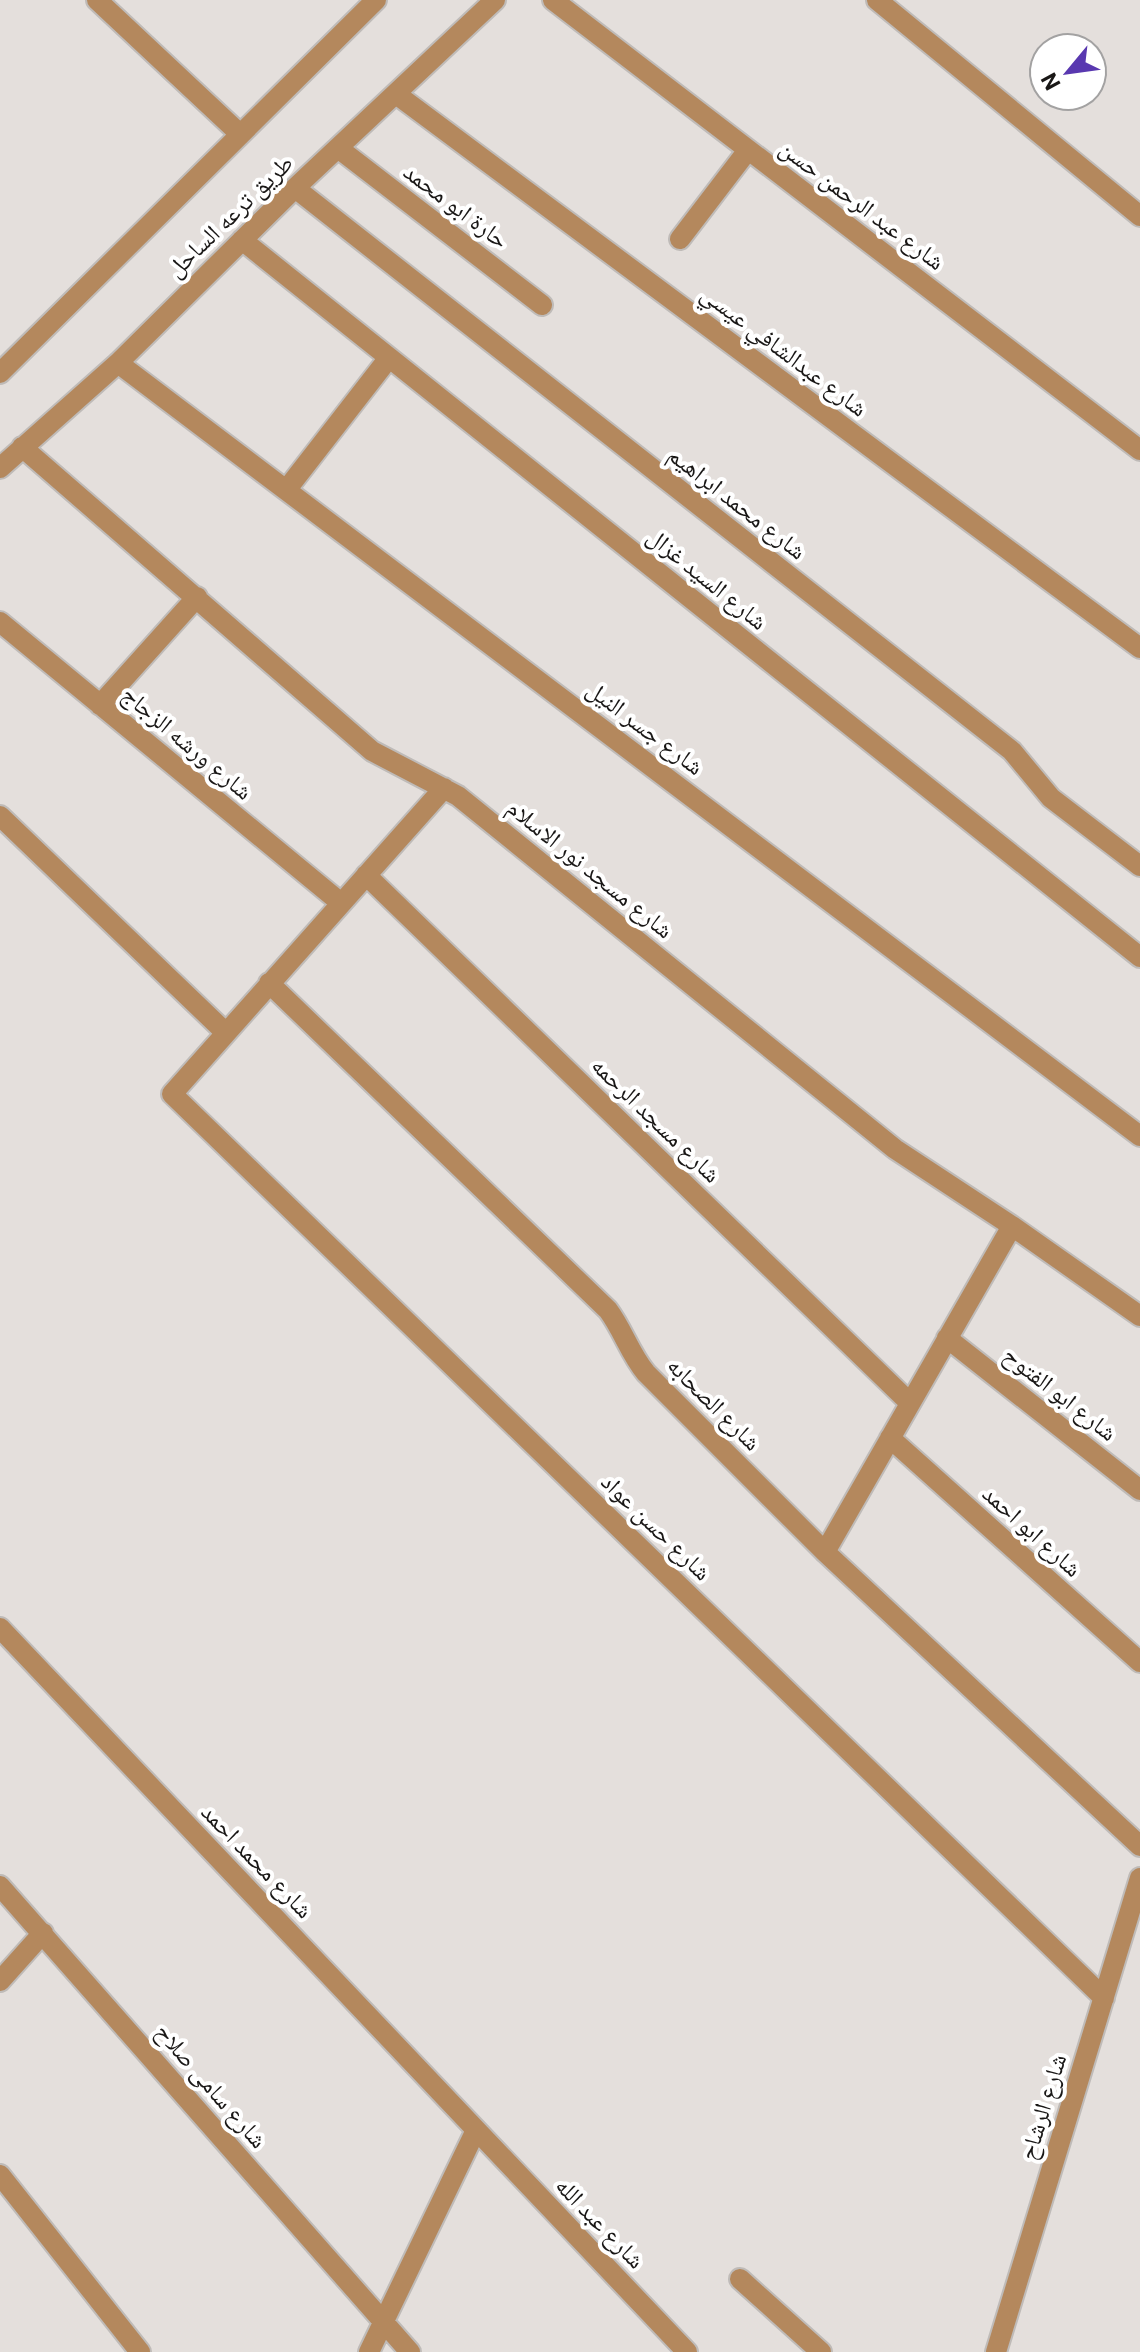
<svg xmlns="http://www.w3.org/2000/svg" width="1140" height="2352" font-family="Roboto,'Noto Naskh Arabic',sans-serif">
	<style>
		.lines { fill: none; stroke-linecap: round; stroke-linejoin: round }
		.minor-casing { stroke: #bfbbb8; stroke-width: 24 }
		.minor { stroke: #b4885d; stroke-width: 20 }
		.labels { text-anchor: middle; stroke-width: 8; stroke-linejoin: round; paint-order: stroke }
		.street-label { font-size: 24px; fill: #191716; stroke: #fff }
	</style>
	<rect width="100%" height="100%" fill="#e4dfdc"/>
	<g class="lines">
		<g class="minor-casing">
			<path id="minor" d="M97,0L240,134
				M553,0L1140,450
				M877,0L1140,216
				M396,94L1140,648
				M338,148L542,305
				M295,188L1012,751L1051,798L1140,866
				M680,239L748,150
				M242,240L1140,957
				M118,363L1140,1136
				M0,373L376,0
				M22,447L372,751L458,796L895,1149L1012,1226L1140,1316
				M0,468L118,363L295,188L495,0
				M287,489L388,359
				M0,622L341,903
				M100,705L197,597
				M444,788L172,1094L1104,1998
				M0,816L225,1032
				M366,875L910,1403
				M269,983L608,1310C623,1330 630,1354 646,1373L825,1552L1140,1846
				M947,1338L1140,1490
				M890,1438L1140,1662
				M825,1552L1012,1226
				M0,1628L687,2352
				M0,1886L410,2352
				M0,1981L43,1933
				M0,2175L140,2352
				M740,2279L821,2352
				M369,2352L476,2130
				M996,2352L1140,1878"/>
		</g>
		<use href="#minor" class="minor"/>
	</g>
	<g class="labels">
		<g class="street-label">
			<text transform="translate(862 205) rotate(37)" y="8">شارع عبد الرحمن حسن</text>
			<text transform="translate(456 206) rotate(37)" y="8">حارة ابو محمد</text>
			<text transform="translate(230 216) rotate(-44)" y="8">طريق ترعه الساحل</text>
			<text transform="translate(784 351) rotate(37)" y="8">شارع عبدالشافي عيسي</text>
			<text transform="translate(737 503) rotate(38)" y="8">شارع محمد ابراهيم</text>
			<text transform="translate(707 579) rotate(39)" y="8">شارع السيد غزال</text>
			<text transform="translate(645 728) rotate(37)" y="8">شارع جسر النيل</text>
			<text transform="translate(187 743) rotate(40)" y="8">شارع ورشه الزجاج</text>
			<text transform="translate(590 869) rotate(39)" y="8">شارع مسجد نور الاسلام</text>
			<text transform="translate(656 1120) rotate(44)" y="8">شارع مسجد الرحمه</text>
			<text transform="translate(1060 1394) rotate(38)" y="8">شارع ابو الفتوح</text>
			<text transform="translate(714 1404) rotate(45)" y="8">شارع الصحابه</text>
			<text transform="translate(656 1527) rotate(44)" y="8">شارع حسن عواد</text>
			<text transform="translate(1032 1531) rotate(42)" y="8">شارع ابو احمد</text>
			<text transform="translate(257 1861) rotate(46)" y="8">شارع محمد احمد</text>
			<text transform="translate(211 2086) rotate(49)" y="8">شارع سامى صلاح</text>
			<text transform="translate(1043 2107) rotate(-73)" y="8">شارع الرشاح</text>
			<text transform="translate(600 2223) rotate(46)" y="8">شارع عبد الله</text>
		</g>
	</g>
	<g transform="translate(1068 72) rotate(241)"><circle r="38" fill="#ffffff" stroke="#a3a2a2" stroke-width="2"/>
	<path d="M0-6L14 30L0 20L-14 30Z" fill="#5938b0"/>
	<text y="-12" font-size="22" font-weight="bold" text-anchor="middle" fill="#191716">N</text>
	</g>
</svg>
